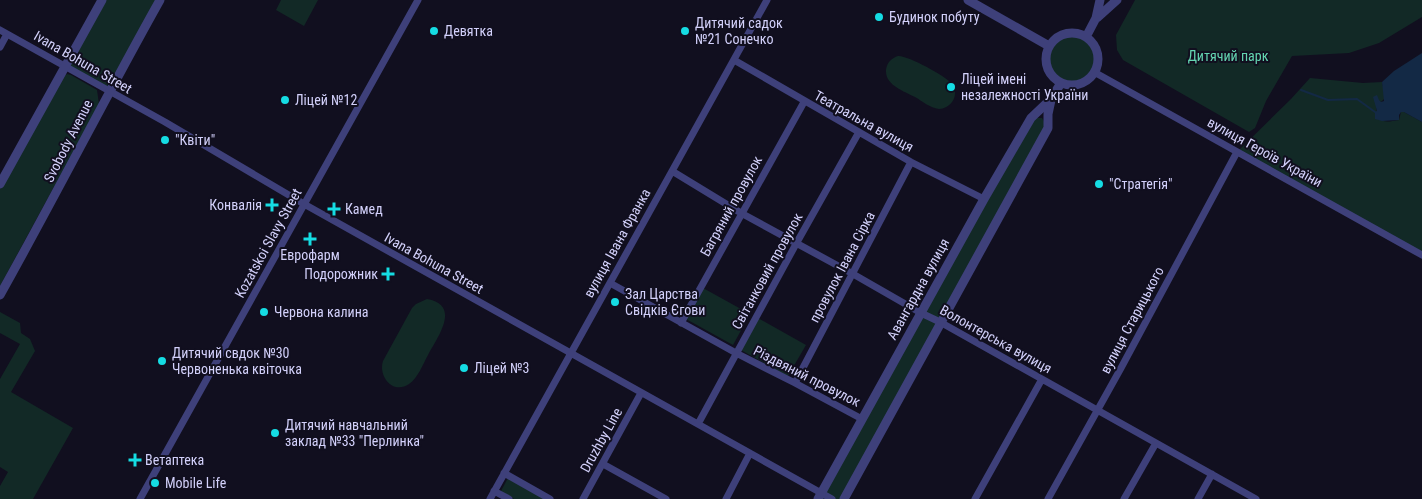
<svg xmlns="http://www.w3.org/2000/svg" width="1422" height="499" font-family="'Roboto Condensed',sans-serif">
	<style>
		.green { fill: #122926 }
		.water { fill: #132945 }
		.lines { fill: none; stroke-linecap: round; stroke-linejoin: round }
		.stream { stroke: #132945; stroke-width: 2 }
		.minor { stroke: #3e407a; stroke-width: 7 }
		.tertiary { stroke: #3e407a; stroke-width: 9 }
		.poi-dot { fill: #15dce3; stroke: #110f1f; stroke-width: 2 }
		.labels { text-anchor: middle; stroke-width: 4; stroke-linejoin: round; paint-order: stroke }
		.poi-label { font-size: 14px; fill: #d3d1fb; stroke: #110f1f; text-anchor: start }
		.park-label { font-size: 14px; fill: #64d4b1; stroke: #110f1f }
		.street-label { font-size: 14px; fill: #d3d1fb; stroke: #110f1f }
	</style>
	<rect width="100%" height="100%" fill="#110f1f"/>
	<path class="green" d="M106,0H157L109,86L107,87L73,68L70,65Z
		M281,0H318L304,26L276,10Z
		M1135,0H1422V17L1379,43L1349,53L1292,56L1266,101L1255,128L1249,132L1123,60L1117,50L1116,35Z
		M1049 59a23 23 0 1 1 46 0a23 23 0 1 1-46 0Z
		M898,56C907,55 946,76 952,84C956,89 956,97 952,102C949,106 944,109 939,109C930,108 922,101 915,97C904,91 885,85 886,70C887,62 892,58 898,56Z
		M67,74L71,75L97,90L99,104L0,286V189L61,78Z
		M1310,78L1363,83L1382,82L1385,98L1381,102L1378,100L1376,106C1378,123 1383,123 1399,120L1401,112H1404L1422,122V255L1237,152L1291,99Z
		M1031,118H1042L1048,128L844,499H818Z
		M703,288L750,314L733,345L686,319Z
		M427,299C462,305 437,338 428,355C423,364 418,378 409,384C393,395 378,376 383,361L412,308L416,304Z
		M0,312L20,323L21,333L30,339L35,351L11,392L73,428L33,499H0V486L8,472L0,467V379L20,344L0,333Z
		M758,318L806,345L788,376L739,349Z
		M509,476L552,499H514L501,491Z"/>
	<path class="water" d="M1422,53V122L1404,112H1401L1399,115V120L1382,121L1375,119V112L1377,111L1373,97L1377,95L1379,100L1381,102L1384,101L1382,82L1394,71Z"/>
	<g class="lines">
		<path class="stream" d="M1301,90L1328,100L1357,99L1375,112"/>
		<path class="minor" d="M0,30L165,122L304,204L832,499
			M0,47L7,34
			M734,60L911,162L984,199
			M1094,72L1422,255
			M672,171L741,213L853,274L921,313L940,322L1256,499
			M610,283L736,353L795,383L862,419
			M681,323L804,102
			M795,383L911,162
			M698,424L796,244L859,132
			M603,464L666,499
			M504,473L550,499
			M494,491L509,499
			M140,499L418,0
			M490,499L767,0
			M583,499L641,393
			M726,499L750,453
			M975,499L1042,379
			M1048,499L1121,368L1237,152
			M1124,499L1156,443
			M1198,499L1212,474"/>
		<path class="tertiary" d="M968,0L1049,46
			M1097,18L1117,0
			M1046 59a26 26 0 1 1 52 0a26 26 0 1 1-52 0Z
			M1086,37L1096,18L1100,0
			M0,184L102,0
			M0,295C55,197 105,98 160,0
			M818,499L984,199L1031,118L1051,99L1061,83
			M844,499L1048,128V114L1051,100"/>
	</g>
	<g class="poi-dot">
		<circle cx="879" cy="17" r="5"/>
		<circle cx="434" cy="31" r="5"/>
		<circle cx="685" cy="31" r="5"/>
		<circle cx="951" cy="87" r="5"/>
		<circle cx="285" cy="100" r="5"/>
		<circle cx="165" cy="140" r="5"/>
		<circle cx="1099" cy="184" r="5"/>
		<path d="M269.5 197.5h5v5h5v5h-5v5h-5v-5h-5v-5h5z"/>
		<path d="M331.5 201.5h5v5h5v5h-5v5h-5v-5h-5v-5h5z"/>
		<path d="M307.5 231.5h5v5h5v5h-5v5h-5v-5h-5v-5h5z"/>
		<path d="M385.5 266.5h5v5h5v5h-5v5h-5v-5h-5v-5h5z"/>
		<circle cx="615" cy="302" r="5"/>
		<circle cx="264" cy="312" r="5"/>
		<circle cx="162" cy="361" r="5"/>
		<circle cx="464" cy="368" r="5"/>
		<circle cx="275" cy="433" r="5"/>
		<path d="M132.5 452.5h5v5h5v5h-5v5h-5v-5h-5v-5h5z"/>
		<circle cx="155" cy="483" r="5"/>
	</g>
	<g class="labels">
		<g class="poi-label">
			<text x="889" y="22">Будинок побуту</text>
			<text x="695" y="28">Дитячий садок<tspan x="695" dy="16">№21 Сонечко</tspan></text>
			<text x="444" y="36">Девятка</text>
			<text x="961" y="84">Ліцей імені<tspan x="961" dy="16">незалежності України</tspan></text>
			<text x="295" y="105">Ліцей №12</text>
			<text x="175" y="145">"Квіти"</text>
			<text x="1109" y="189">"Стратегія"</text>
			<text x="262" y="210" text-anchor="end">Конвалія</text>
			<text x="345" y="214">Камед</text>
			<text x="310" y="260" text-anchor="middle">Еврофарм</text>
			<text x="378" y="279" text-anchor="end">Подорожник</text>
			<text x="625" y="299">Зал Царства<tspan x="625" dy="16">Свідків Єгови</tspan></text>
			<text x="274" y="317">Червона калина</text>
			<text x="172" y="358">Дитячий свдок №30<tspan x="172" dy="16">Червоненька квіточка</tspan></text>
			<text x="474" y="373">Ліцей №3</text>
			<text x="285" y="430">Дитячий навчальний<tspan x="285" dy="16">заклад №33 "Перлинка"</tspan></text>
			<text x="145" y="465">Ветаптека</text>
			<text x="165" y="488">Mobile Life</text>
		</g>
		<g class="park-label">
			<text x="1228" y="61">Дитячий парк</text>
		</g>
		<g class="street-label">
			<text transform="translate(83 62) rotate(30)" y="5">Ivana Bohuna Street</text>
			<text transform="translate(864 121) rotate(29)" y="5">Театральна вулиця</text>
			<text transform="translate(68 141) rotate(-63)" y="5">Svobody Avenue</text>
			<text transform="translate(1265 152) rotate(29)" y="5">вулиця Героїв України</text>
			<text transform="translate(731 206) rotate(-61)" y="5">Багряний провулок</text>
			<text transform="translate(268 243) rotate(-61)" y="5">Kozatskoi Slavy Street</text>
			<text transform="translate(617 243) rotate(-61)" y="5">вулиця Івана Франка</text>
			<text transform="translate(434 263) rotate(29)" y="5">Ivana Bohuna Street</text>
			<text transform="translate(842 267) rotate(-62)" y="5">провулок Івана Сірка</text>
			<text transform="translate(767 271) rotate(-61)" y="5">Світанковий провулок</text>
			<text transform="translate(918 289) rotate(-61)" y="5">Авангардна вулиця</text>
			<text transform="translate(1132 320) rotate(-62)" y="5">вулиця Старицького</text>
			<text transform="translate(996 339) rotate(29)" y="5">Волонтерська вулиця</text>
			<text transform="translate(807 376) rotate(27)" y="5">Різдвяний провулок</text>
			<text transform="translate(601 440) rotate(-61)" y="5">Druzhby Line</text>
		</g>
	</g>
</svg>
